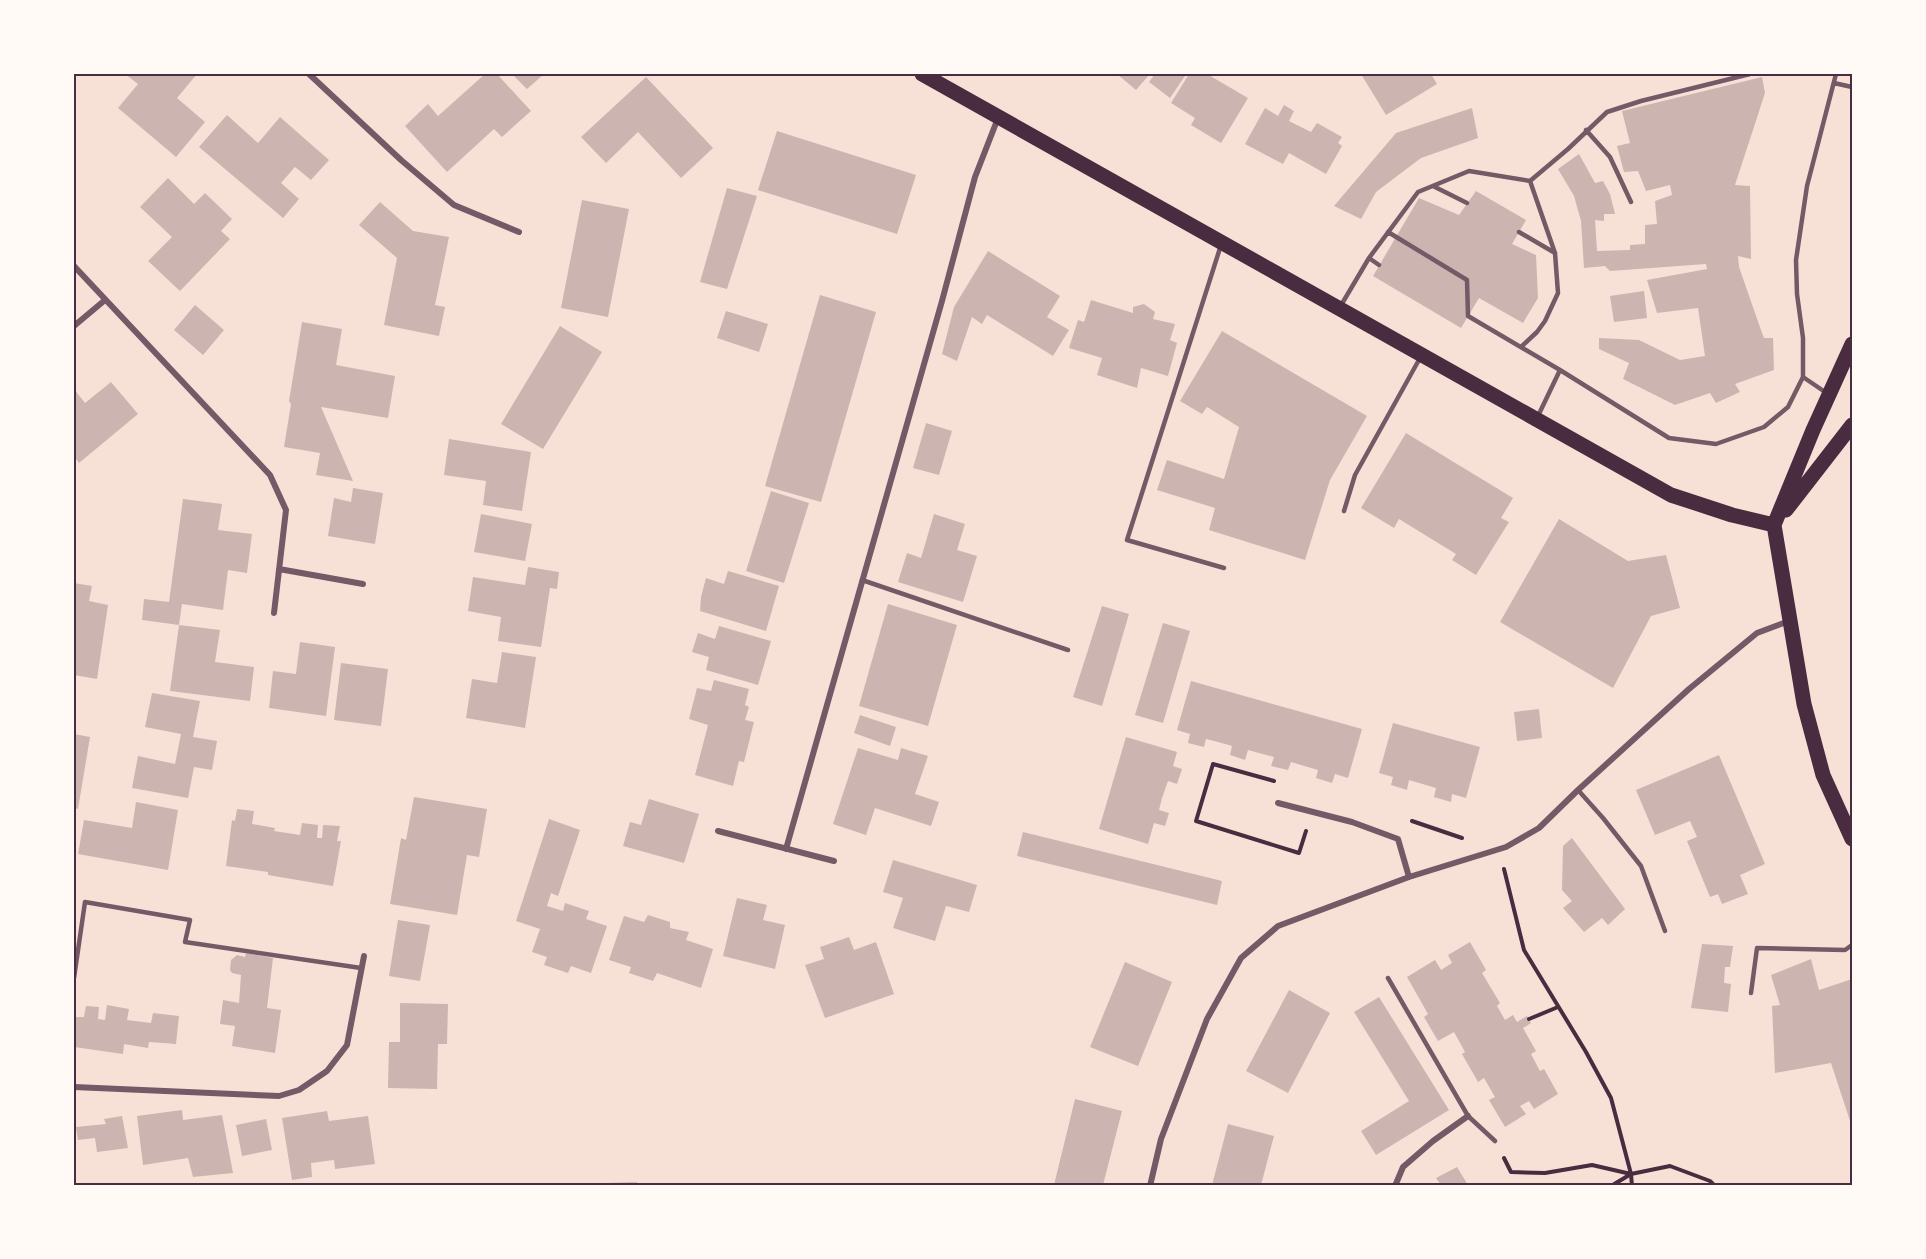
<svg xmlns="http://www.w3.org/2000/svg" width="1926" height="1259" font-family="Manrope,sans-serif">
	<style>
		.building { fill: #ccb4b1 }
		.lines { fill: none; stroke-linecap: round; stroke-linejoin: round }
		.path { stroke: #4a2c40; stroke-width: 4 }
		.service { stroke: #755966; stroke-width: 4.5 }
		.minor { stroke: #755966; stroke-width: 6 }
		.primary { stroke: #4a2c40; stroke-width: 15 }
		.neatline { fill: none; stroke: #4a2c40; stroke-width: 2 }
	</style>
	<rect width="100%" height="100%" fill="#f7e1d7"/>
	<path class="building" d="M125,74H197L177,98L205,122L176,157L118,108L138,84Z
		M485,74H497L531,111L502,137L494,129L447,172L405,126L428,104L438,116Z
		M512,74H544L527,89Z
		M1117,74H1150L1136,90Z
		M1155,74H1181L1185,76L1170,98L1149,82Z
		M1189,74H1207L1248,98L1221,143L1191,125L1195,118L1171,103Z
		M1361,74H1431L1437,84L1386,115Z
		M646,77L713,148L681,178L638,132L606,163L581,137Z
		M1762,77L1765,93L1735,185L1750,186L1751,259L1738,256L1739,267L1762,333L1764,338H1773L1774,370L1735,384L1740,392L1716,403L1710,393L1675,405L1623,379L1629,363L1599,349V338L1639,340L1680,360L1705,356L1698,308L1657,313L1647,280L1707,269L1706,264L1610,271L1605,266L1584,268L1581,221L1574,196L1558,169L1579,154L1595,183L1603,181L1610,194L1615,214H1604V221L1595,220L1597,251L1630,250V245L1645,244V225L1657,224L1655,201L1672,195L1670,185L1646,191L1638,171L1624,172L1617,146L1630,143L1622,111Z
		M1284,105L1294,111L1289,121L1311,132L1317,123L1342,137L1338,143L1342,146L1326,174L1289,153L1283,164L1245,144L1265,108L1278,116Z
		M1472,108L1478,138L1421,158L1376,192L1361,219L1334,206L1396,133Z
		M227,115L258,143L280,117L329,160L311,180L295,167L281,183L299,199L283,218L199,147Z
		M777,131L916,175L897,234L758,190Z
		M168,178L194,204L205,193L232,219L221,231L230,239L180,291L148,261L172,237L140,207Z
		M727,188L757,196L727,289L700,282Z
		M1476,191L1526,220L1512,244L1536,255L1538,298L1523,323L1479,298L1461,328L1373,276L1419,198L1459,215Z
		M582,200L629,209L608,317L561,308Z
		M380,202L413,231L449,237L435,305L445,307L439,336L384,325L397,258L359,225Z
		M988,251L1060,296L1047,317L1069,330L1053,356L987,315L982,324L972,317L957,361L942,354L954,307Z
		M1644,291L1647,318L1614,322L1610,296Z
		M820,295L876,312L821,502L765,486Z
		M1091,300L1133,313V307L1144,304L1155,312L1153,319L1175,324L1170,340L1177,343L1168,376L1141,368L1137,388L1097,375L1102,358L1069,348L1078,320L1084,322Z
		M195,305L224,330L203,355L174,330Z
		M726,311L768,324L759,352L717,338Z
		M302,322L342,329L336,365L395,376L388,418L321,407L353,481L316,475L320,453L284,447L291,404L289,401Z
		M560,326L602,352L543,449L501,424Z
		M1222,331L1367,416L1330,480L1305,560L1209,530L1215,508L1157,490L1167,460L1224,479L1239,427L1207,407L1202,414L1180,401Z
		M111,382L138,414L79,463L74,456V389L85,403Z
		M926,423L952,431L939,475L913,468Z
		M1406,433L1513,498L1501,518L1509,522L1476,575L1452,560L1456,554L1399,519L1394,528L1361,508Z
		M449,439L531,452L522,511L483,505L486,481L444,475Z
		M353,488L383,493L375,544L328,536L334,498L351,502Z
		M771,491L809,503L784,583L746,571Z
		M183,499L222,504L218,530L252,534L247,573L228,570L223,610L182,604L179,625L142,620L144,599L169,602Z
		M481,514L532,524L525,561L474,552Z
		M934,514L965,524L957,550L977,556L963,602L898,582L907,553L921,558Z
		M1559,519L1628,561L1666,555L1680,608L1651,616L1613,688L1500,622Z
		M528,567L559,572L557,589L550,588L541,647L498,641L501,617L468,611L473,577L525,585Z
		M728,571L779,586L766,631L700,611L701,597L706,578L724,584Z
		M74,583L92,586L89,601L108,605L97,679L74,675Z
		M888,604L957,625L928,726L859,706Z
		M1102,606L1129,614L1102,706L1073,697Z
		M1163,623L1190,631L1163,723L1135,715Z
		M179,625L220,630L215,662L254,667L250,701L170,691Z
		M719,626L771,641L758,685L706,670L709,657L692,652L698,633L715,639Z
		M300,642L335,647L326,716L269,708L273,671L296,674Z
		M502,652L536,657L525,728L466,718L472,679L497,683Z
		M341,663L388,669L381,726L334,720Z
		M714,680L749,689L745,705L749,707L745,720L754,722L744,762L739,761L733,786L695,775L708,725L689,719L697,688L711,691Z
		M1191,681L1362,729L1348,778L1335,774L1332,783L1316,778L1318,770L1291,762L1288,770L1271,766L1274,757L1248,750L1245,760L1230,755L1232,746L1218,742L1206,739L1204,747L1188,743L1190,734L1177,730Z
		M152,693L200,701L193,737L217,741L212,770L194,767L188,798L132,788L138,756L175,764L181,734L145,727Z
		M1539,709L1542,738L1517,741L1514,712Z
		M860,715L896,727L890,746L854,733Z
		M1393,723L1480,747L1466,798L1452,794L1451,802L1434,797L1436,788L1409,780L1407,790L1391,785L1393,777L1379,773Z
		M74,734L90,737L78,809L74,808Z
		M1126,737L1177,752L1173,766L1182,769L1177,784L1168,781L1162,798L1159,810L1169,813L1165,826L1154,823L1148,844L1099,829Z
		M858,748L898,760L901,748L928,756L915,794L939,802L931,826L875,808L866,835L833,824Z
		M1719,755L1765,864L1740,875L1748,894L1722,904L1718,894L1710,897L1687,841L1697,837L1690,821L1655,835L1636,790Z
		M414,797L487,809L479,857L467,855L457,915L390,904L401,838L406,840Z
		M649,799L699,814L684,863L623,846L630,822L641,825Z
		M136,802L178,810L168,870L78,854L84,820L132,828Z
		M237,809L254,811L252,824L275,828L274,831L300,835L302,823L318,825L317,838H322L323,825L340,826L337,841H341L333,886L268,875V872L226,866L232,820L235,821Z
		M549,819L580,830L558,896L551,893L547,906L563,911L565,903L589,911L586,919L607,926L591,973L571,966L568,973L544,965L547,957L532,952L540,929L516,921Z
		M1023,832L1222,881L1217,905L1017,856Z
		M1572,838L1625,909L1608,925L1602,918L1584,932L1563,908L1572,901L1562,890L1563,846Z
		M893,860L977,885L969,912L946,906L935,941L893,928L903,898L883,892Z
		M737,898L767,905L763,920L785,925L775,969L723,956Z
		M648,915L670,922V928L689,932L686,940L713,949L701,988L657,973L653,981L629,973L631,967L609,960L624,916L644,922Z
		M398,920L430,925L420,981L389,976Z
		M849,937L854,950L876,942L894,994L825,1018L805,965L824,959L820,947Z
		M1470,942L1486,970L1482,973L1500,1003L1497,1006L1505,1020L1513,1015L1517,1022L1527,1016L1531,1023L1523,1028L1536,1051L1531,1054L1540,1071L1544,1069L1558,1094L1534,1109L1529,1101L1520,1106L1526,1114L1505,1127L1489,1100L1495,1097L1484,1078L1478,1082L1462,1054L1465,1052L1454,1032L1438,1041L1424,1017L1428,1014L1407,977L1435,960L1441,970L1452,963L1448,955Z
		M1702,944L1733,946L1730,967H1725L1724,983L1731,984L1728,1012L1691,1008Z
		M246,953L273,958L267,1008L281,1010L275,1053L232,1046L235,1026L220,1024L223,1000L239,1003L241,975L232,973L230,970L231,960L237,955L245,957Z
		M1811,959L1819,990L1852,979V1127L1831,1063L1775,1073L1772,1006L1780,1005L1771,975Z
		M1125,962L1172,982L1138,1066L1090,1047Z
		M1289,990L1330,1013L1288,1093L1246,1071Z
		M1379,997L1449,1110L1376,1155L1361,1131L1409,1101L1354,1012Z
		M400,1003L448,1004L447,1044H438L437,1089L388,1088L389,1042H400Z
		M107,1005L129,1009L127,1020L151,1023L153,1013L179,1016L176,1044L149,1042L148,1048L124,1044L123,1054L74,1047L76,1017H84L86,1006L99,1007L98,1019L105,1020Z
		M1075,1099L1122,1111L1103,1185H1054Z
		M182,1110L183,1120L222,1115L233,1173L193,1177L188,1158L143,1165L137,1116Z
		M327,1111L329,1121L368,1116L375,1164L335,1169L334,1160L311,1163L312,1177L292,1180L282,1118Z
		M122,1116L128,1148L97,1152L95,1138L78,1140L76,1127L106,1124L104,1119Z
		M266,1119L272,1150L242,1156L236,1125Z
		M1228,1124L1274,1136L1261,1185H1212Z
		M1457,1167L1468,1185H1441L1436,1178Z
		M637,1182V1185H604V1183Z"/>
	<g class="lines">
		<path class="path" d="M1274,781L1213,764L1196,821L1299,853L1306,831
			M1412,821L1462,838
			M1504,869L1524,950L1586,1052L1611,1098L1631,1174
			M1529,1019L1558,1007
			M1504,1158L1511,1172L1545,1173L1592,1165L1631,1174L1632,1186
			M1611,1186L1631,1174L1670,1166L1710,1181L1715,1186"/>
		<path class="service" d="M1834,83L1852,87
			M1586,130L1610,157L1631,202
			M1433,186L1467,203
			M1388,232L1467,280L1468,316L1560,370L1669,438L1716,444L1764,427L1788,407L1803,377V338L1797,294L1796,260L1807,186L1836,74
			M1519,232L1555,253
			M1221,245L1127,540L1224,568
			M1369,258L1379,265
			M1340,307L1369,258L1418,192L1469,171L1530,181L1568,149L1607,112L1641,101L1750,74
			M1521,347L1537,332L1545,321L1558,293L1555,253L1530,181
			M1803,377L1828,394
			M1538,416L1560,370
			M1344,511L1355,475L1420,358
			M862,580L1068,650
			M1578,790L1603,818L1641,866L1665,931
			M74,978L85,902L190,920L185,942L361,968
			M1388,978L1468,1116L1495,1141
			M1751,993L1757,948L1845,950L1852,945"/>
		<path class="minor" d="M309,74L401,160L454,205L519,232
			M74,266L270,475L286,510L274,613
			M74,326L105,300
			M279,569L363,584
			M1278,803L1352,822L1398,839L1409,877
			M718,831L834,861
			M786,849L942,301L975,177L998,118
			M74,1087L279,1096L299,1090L327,1071L347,1045L364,956
			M1150,1186L1161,1139L1207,1019L1241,958L1278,926L1409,877L1506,847L1539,828L1578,790L1689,689L1757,633L1789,621
			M1395,1186L1403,1167L1433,1141L1468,1116"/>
		<path class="primary" d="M922,74L1671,495L1732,515L1774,525
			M1786,510L1852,425
			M1774,525L1804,704L1823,775L1852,839
			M1774,525L1813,430L1852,344"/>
	</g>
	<rect width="1926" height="1259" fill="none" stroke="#fffaf5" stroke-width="150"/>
	<rect x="75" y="75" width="1776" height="1109" class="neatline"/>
</svg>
